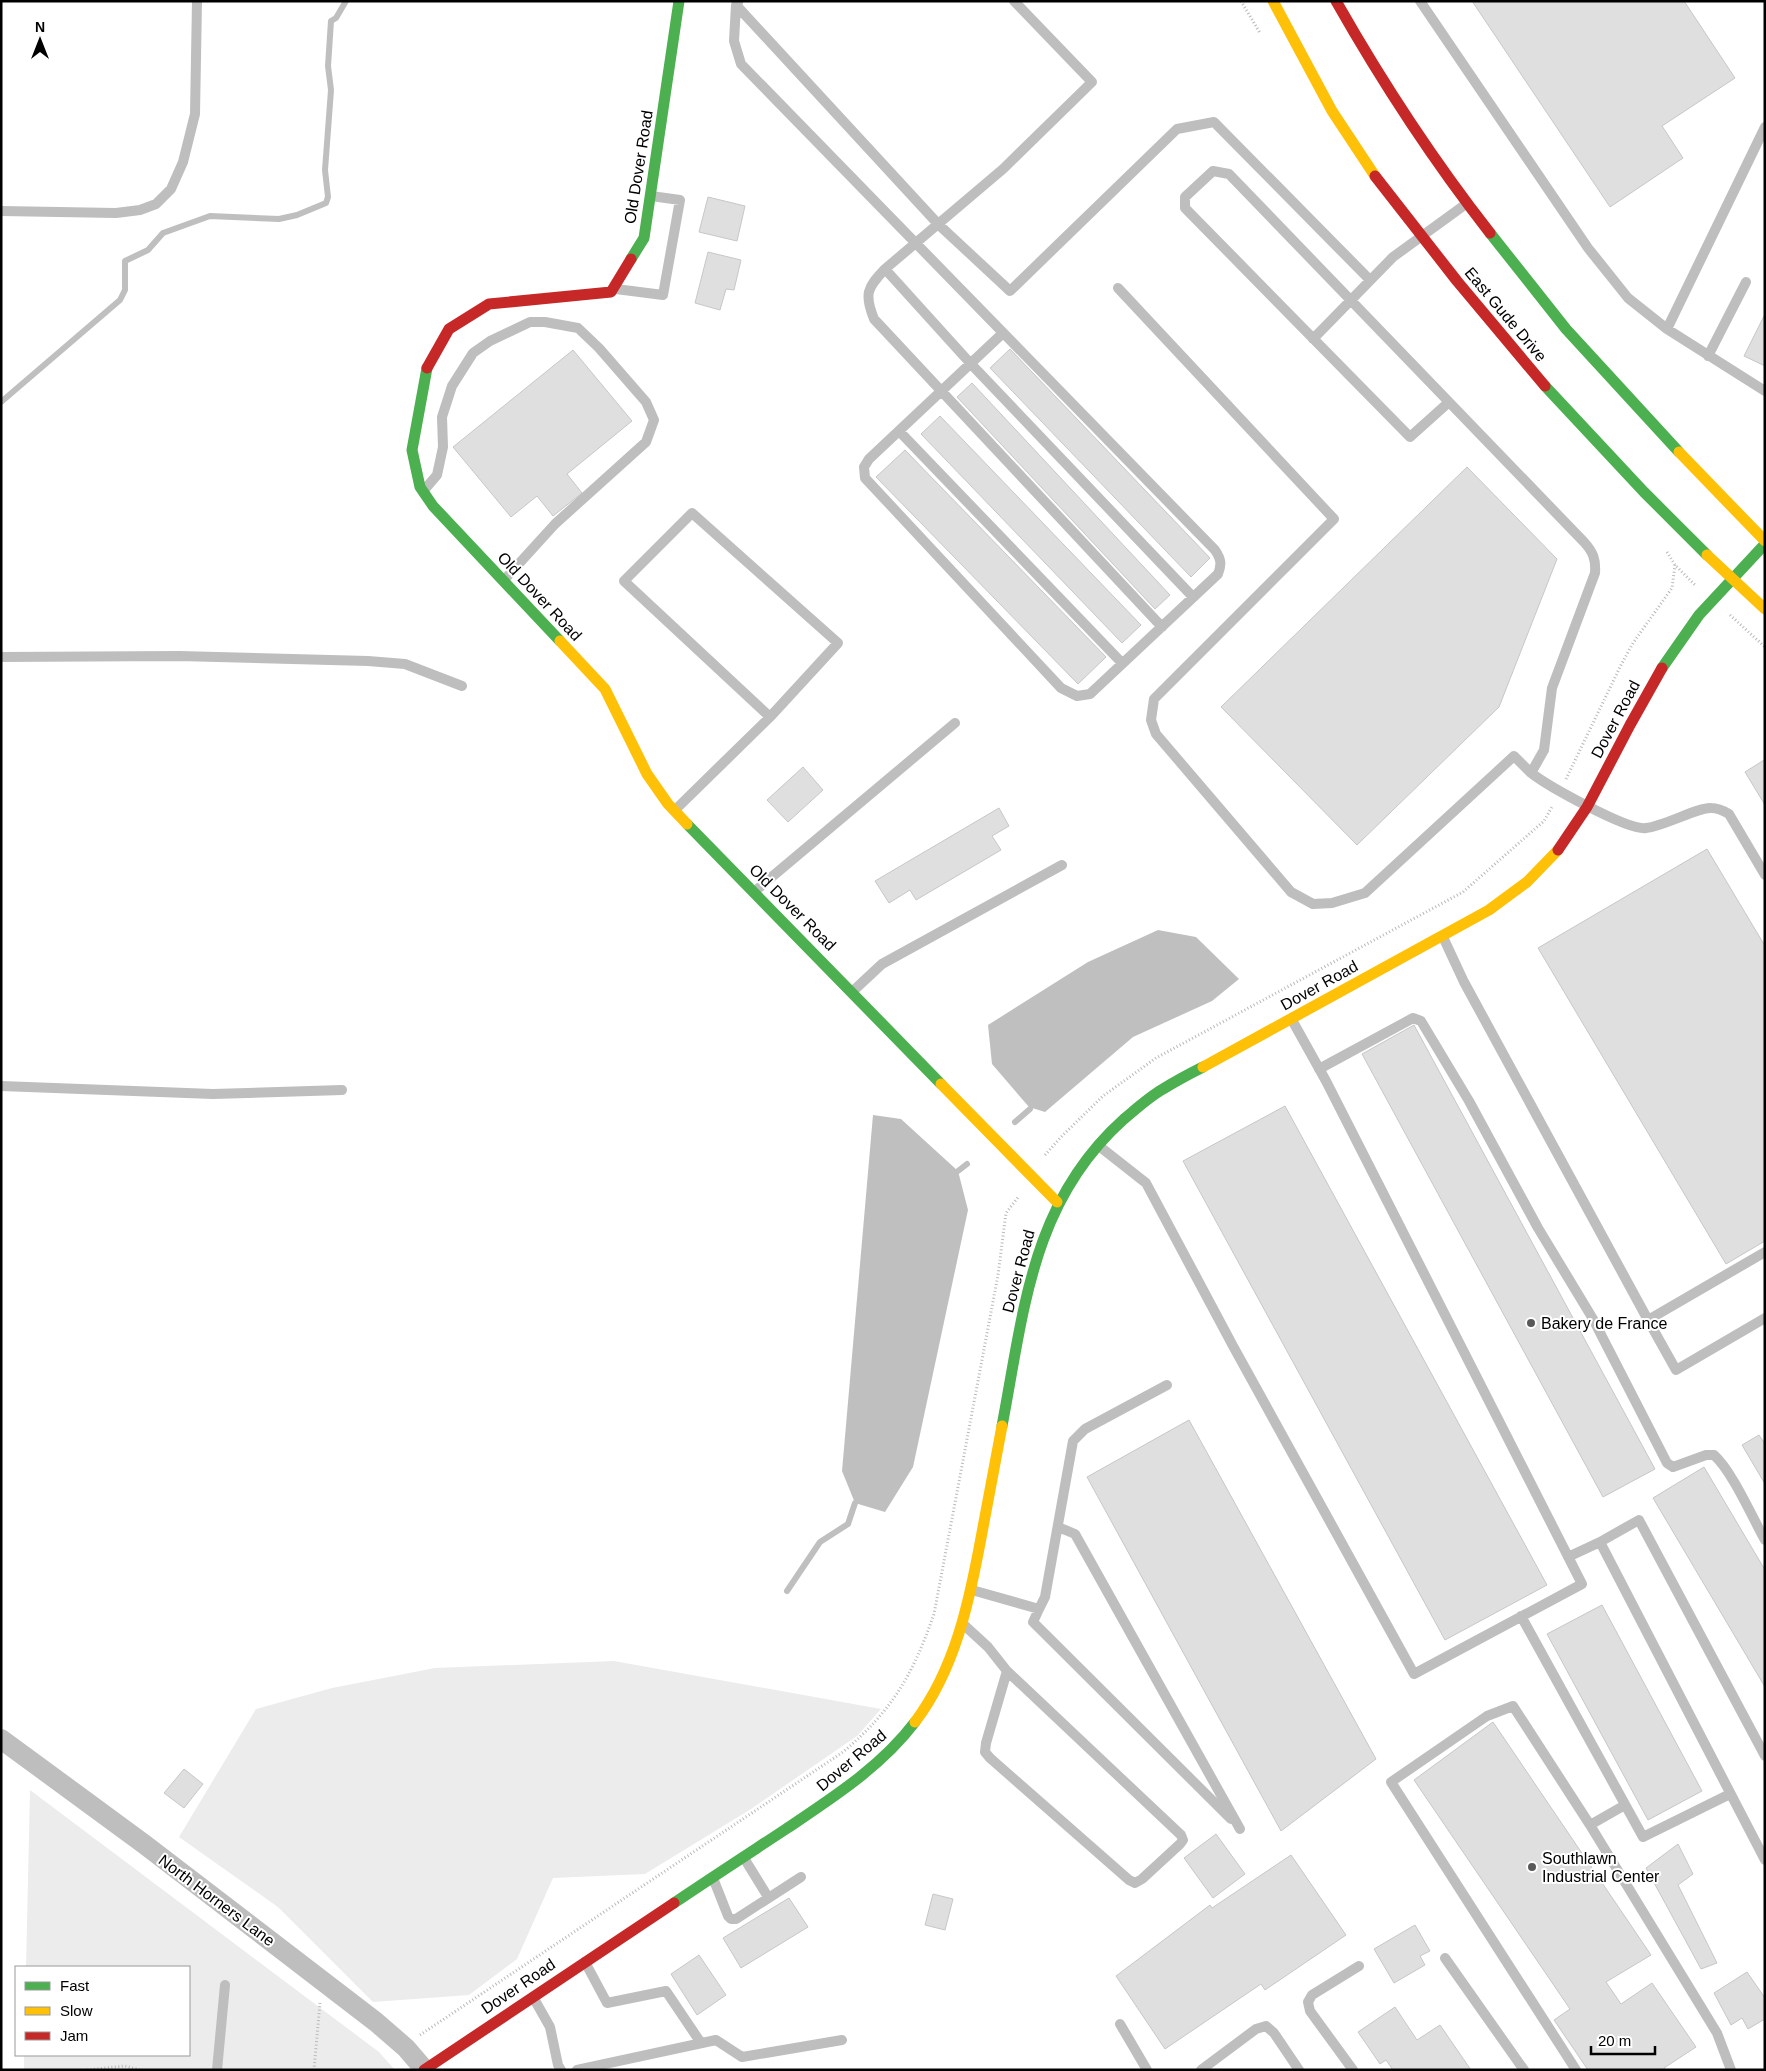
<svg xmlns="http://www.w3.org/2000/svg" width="1766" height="2071" font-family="Helvetica,sans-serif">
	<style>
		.green { fill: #ececec }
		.water { fill: #bfbfbf }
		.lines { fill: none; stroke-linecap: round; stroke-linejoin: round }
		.stream { stroke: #bfbfbf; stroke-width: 6 }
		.building { fill: #dfdfdf; stroke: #c7c7c7 }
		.path { stroke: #b9b9b9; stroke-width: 3; stroke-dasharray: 1 2.5; stroke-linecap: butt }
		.lane { stroke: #bebebe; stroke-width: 10 }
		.street { stroke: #bebebe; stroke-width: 20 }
		.fast { stroke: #4caf50; stroke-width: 11 }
		.slow { stroke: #ffc107; stroke-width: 11 }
		.jam { stroke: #c62828; stroke-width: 11 }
		.poi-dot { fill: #595959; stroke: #fff; stroke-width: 2 }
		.labels { text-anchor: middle; stroke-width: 4; stroke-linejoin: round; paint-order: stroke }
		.street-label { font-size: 16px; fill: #000; stroke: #fff }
		.poi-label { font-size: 16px; fill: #000; stroke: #fff; text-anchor: start }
	</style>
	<rect width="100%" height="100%" fill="#fff"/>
	<path class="green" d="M614,1661L881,1709L857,1736L751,1809L645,1874L553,1878L517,1959L469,1995L373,2002L278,1907L179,1837L256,1709L332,1688L435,1668Z
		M30,1790L379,2052L395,2070H24V2055H189V1967H26Z"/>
	<path class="water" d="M1158,930L1196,937L1239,979L1212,1001L1133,1037L1045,1112L1029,1107L992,1064L988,1025L1088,962Z
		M873,1115L901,1119L958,1171L968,1210L913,1467L885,1512L855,1503L842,1471Z"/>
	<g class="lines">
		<path class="stream" d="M1,402L120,300L125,290V261L148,250L163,233L210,216L279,219L297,215L326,203L328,197L325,170L331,90L328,66L331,21L336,18L346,1
			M1015,1122L1030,1109
			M958,1171L967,1164
			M787,1591L820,1542L848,1524L855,1503"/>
	</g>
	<path class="building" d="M1472,1H1684L1735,78L1662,126L1683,158L1610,207Z
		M708,197L745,206L737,241L699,232Z
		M708,252L741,260L734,290L726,289L720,310L695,303Z
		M1765,314V366L1744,356Z
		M1010,349L1210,558L1191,577L990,368Z
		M573,350L632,421L567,474L582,493L553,516L537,496L511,517L453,447Z
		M972,383L1170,595L1155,609L957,397Z
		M940,416L1141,625L1122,643L921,434Z
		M905,450L1106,657L1078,684L876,477Z
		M1467,467L1557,559L1499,707L1357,845L1221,707Z
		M1764,760L1765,762V805L1745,772Z
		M803,767L823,790L788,822L767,800Z
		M999,808L1009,826L992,836L1001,850L916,900L910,890L889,903L875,881Z
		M1707,849L1765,946V1241L1726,1264L1538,948Z
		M1414,1025L1655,1469L1603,1497L1362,1054Z
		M1285,1106L1547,1585L1445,1640L1183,1161Z
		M1189,1420L1376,1759L1281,1831L1087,1477Z
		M1759,1435L1765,1444V1484L1742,1445Z
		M1704,1467L1765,1570V1687L1653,1498Z
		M1602,1605L1702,1791L1648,1820L1547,1634Z
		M1493,1722L1651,1955L1606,1982L1621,2004L1652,1983L1696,2047L1664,2068L1665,2070H1588L1554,2020L1570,2009L1414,1780Z
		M184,1769L203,1784L184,1808L164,1793Z
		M1216,1834L1245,1874L1213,1898L1184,1858Z
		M1678,1844L1693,1874L1678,1885L1717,1963L1701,1969L1646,1868Z
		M1291,1855L1346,1935L1265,1990L1261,1984L1165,2049L1116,1976L1210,1905L1212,1908Z
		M933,1894L953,1899L945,1930L925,1925Z
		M789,1898L808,1927L741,1968L723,1938Z
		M1415,1925L1430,1951L1420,1956L1425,1965L1394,1983L1374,1949Z
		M699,1955L726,1995L697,2015L671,1974Z
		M1747,1972L1765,1998V2019L1748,2029L1742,2018L1731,2025L1714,1993Z
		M1395,2007L1417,2040L1440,2025L1471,2070H1393L1386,2060L1380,2064L1358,2032Z"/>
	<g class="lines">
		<path class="path" d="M1241,1L1260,33
			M1667,552L1675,565L1695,585
			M1730,615L1765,647
			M1566,779L1621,665L1633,643L1672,588L1675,565
			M1045,1155L1061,1137L1103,1096L1156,1058L1463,892L1544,821L1553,805
			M420,2035L843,1752C893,1710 913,1674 934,1614L998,1275L1006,1213L1019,1196
			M87,2070L125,2066L140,2070
			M314,2070L320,2003"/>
		<path class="lane" d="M1014,1L1092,82L1003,169L885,269C867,288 864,294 874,319L1162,627
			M1420,1L1588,248L1628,298L1667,329
			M738,3L736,5L939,225L1010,291L1177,129L1214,122L1370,280
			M736,5L734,41L741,64L1215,550C1221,559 1222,564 1218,574L1090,694L1077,696L1061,688L865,478L864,467L869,459L1003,333
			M1765,127L1667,329L1765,391
			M1,211L116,213L140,210L156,204L171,189L183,162L195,114L197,1
			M885,269L971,364L1193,597
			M1118,288L1334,519L1154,699L1151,720L1156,734L1291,892L1313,904L1332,903L1365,893L1514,756C1519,761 1525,767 1530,772C1546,785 1628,831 1646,828C1664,826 1699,807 1711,808C1718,808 1724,811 1729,814L1765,875
			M616,289L663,295L680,200L651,196
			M1313,339L1393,257L1466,204
			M1708,356L1746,282
			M1449,402L1410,437L1185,208V197L1213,171L1229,174L1584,542C1593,552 1596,559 1595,573L1552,688L1544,750L1531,773
			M899,431L1122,663
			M425,489L437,475L443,447L442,417L452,386L473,353L490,341L530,322H545L578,328L599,348L646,402L654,420L646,442L555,524L505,579
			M1,657L179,656L368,661L405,664L462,686
			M675,810L770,717L838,643L692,513L624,581L770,717
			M755,891L955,723
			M1443,937L1464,982L1648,1320L1765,1252
			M853,991L882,964L1062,865
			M1319,1069L1413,1018L1421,1021L1469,1101L1538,1228L1593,1319L1667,1463L1673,1467L1706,1455H1714C1732,1471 1752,1517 1765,1540
			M1,1086L213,1094L342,1090
			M1099,1146L1146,1183L1233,1346L1414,1674L1582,1584L1326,1081L1292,1020
			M1648,1320L1676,1370L1765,1318
			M1058,1527L1075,1534L1240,1829
			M1600,1542L1765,1860
			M1568,1557L1600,1542L1639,1520L1765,1756
			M972,1590L1039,1609L1045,1597L1073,1441L1085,1429L1167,1385
			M1039,1609L1033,1622L1231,1819
			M1521,1616L1643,1837L1730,1794
			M963,1624L988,1647L1007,1671L1181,1835L1183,1840L1180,1844L1142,1879L1135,1883L1129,1880L990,1758L985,1752L986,1743L1007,1671
			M1590,1825L1717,2033L1731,2070
			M744,1858L768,1897
			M713,1878L728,1916L731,1919H736L801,1877
			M1445,1958L1524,2070
			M585,1962L607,2003L666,1991L701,2043
			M533,1997L550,2027L558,2065L561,2070
			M1120,2024L1147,2070
			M217,2070L225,1985
			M577,2070L716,2040L742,2057L842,2040
			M1201,2070L1256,2029L1266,2026L1274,2033L1299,2070
			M1353,2070L1310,2011L1308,2002L1312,1995L1359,1966
			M1576,2070L1391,1782L1487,1716L1513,1706L1590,1825L1625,1805"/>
		<path class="street" d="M1,1739L144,1844L376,2022L406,2048L424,2069"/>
		<path class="fast" d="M1490,233L1566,329L1679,452
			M631,259L644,238L679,1
			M427,368L412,450L420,487L433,506L560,641
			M1545,386L1644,492L1707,555
			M1662,668L1699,615L1765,544
			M687,824L941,1084
			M1002,1426C1024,1311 1031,1202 1124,1119C1136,1109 1149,1097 1163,1089C1176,1081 1189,1074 1203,1067
			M674,1903C711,1878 748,1854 786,1829C832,1798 881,1767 915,1722"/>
		<path class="slow" d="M1273,1L1332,111L1375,176
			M1679,452L1765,541
			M1707,555L1765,609
			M560,641L605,689L647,774L668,804L687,824
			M1203,1067L1489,910L1527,882L1558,850
			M941,1084L1057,1202
			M915,1722C955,1669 969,1603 981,1538C988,1501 995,1463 1002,1426"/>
		<path class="jam" d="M1336,1C1382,82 1433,160 1490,233
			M1375,176L1457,281L1545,386
			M427,368L449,329L489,304L611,292L631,259
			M1558,850L1587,807L1630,725L1662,668
			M424,2070L674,1903"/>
	</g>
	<g class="poi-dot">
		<circle cx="1531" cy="1323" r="5"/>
		<circle cx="1532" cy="1867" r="5"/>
	</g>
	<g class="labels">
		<g class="street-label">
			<text transform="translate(638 167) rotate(-81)" y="6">Old Dover Road</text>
			<text transform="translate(1506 314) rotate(50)" y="6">East Gude Drive</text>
			<text transform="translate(540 596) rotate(47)" y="6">Old Dover Road</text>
			<text transform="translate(1615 719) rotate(-62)" y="6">Dover Road</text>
			<text transform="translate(793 907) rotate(45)" y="6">Old Dover Road</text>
			<text transform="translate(1319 985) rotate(-29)" y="6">Dover Road</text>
			<text transform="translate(1018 1271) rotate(-75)" y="6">Dover Road</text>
			<text transform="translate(851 1760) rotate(-40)" y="6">Dover Road</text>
			<text transform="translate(217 1900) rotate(37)" y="6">North Horners Lane</text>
			<text transform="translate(518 1986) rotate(-34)" y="6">Dover Road</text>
		</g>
		<g class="poi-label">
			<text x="1541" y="1329">Bakery de France</text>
			<text x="1542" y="1864">Southlawn<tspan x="1542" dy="18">Industrial Center</tspan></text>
		</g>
	</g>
	<rect width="1766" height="2071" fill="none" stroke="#000000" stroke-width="5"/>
	<rect x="15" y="1966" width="175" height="90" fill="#ffffff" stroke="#999999"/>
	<rect x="25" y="1982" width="25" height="8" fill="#4caf50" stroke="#999999"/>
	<text x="60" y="1991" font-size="15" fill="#000000">Fast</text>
	<rect x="25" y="2007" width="25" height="8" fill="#ffc107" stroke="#999999"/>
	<text x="60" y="2016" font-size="15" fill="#000000">Slow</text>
	<rect x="25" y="2032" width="25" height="8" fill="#c62828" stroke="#999999"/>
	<text x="60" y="2041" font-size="15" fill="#000000">Jam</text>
	<g transform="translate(40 40)" stroke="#ffffff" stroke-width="4" paint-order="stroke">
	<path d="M0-4L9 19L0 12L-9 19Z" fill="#000000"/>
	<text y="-8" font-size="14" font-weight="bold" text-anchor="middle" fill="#000000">N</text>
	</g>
	<path d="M1591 2046v8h64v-8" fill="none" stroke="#000000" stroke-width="2.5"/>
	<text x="1598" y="2046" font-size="15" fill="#000000" stroke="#ffffff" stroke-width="4" paint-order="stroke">20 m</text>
</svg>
